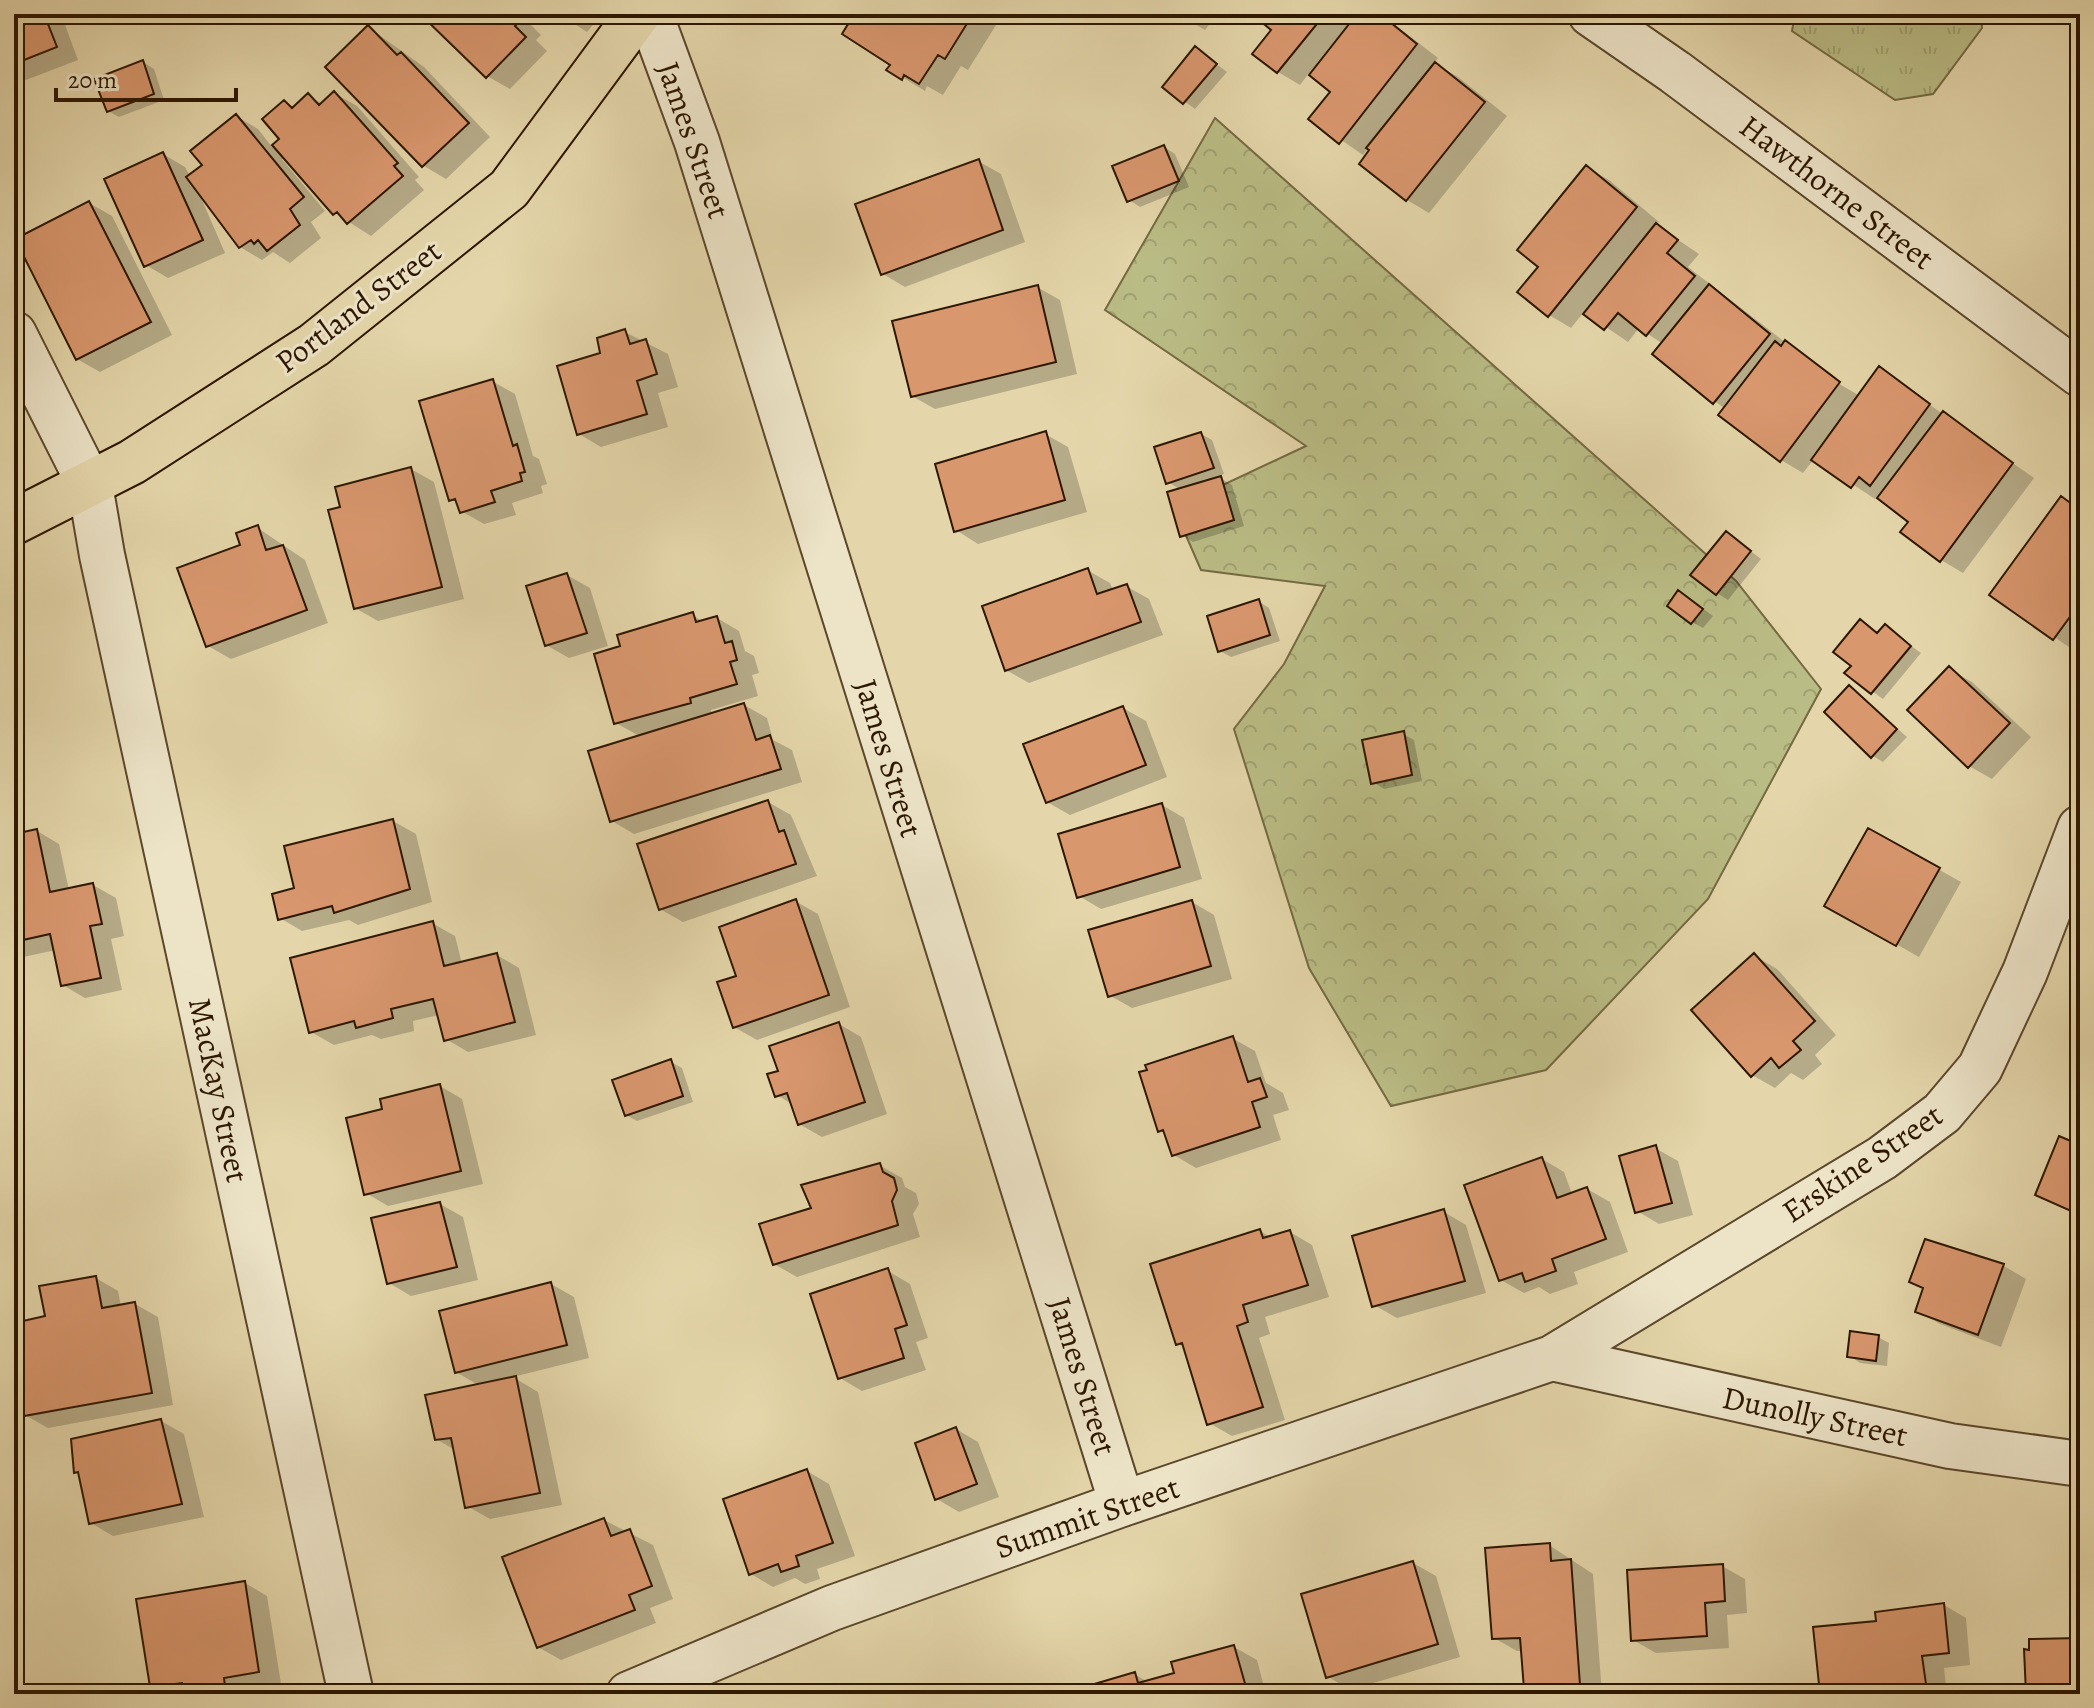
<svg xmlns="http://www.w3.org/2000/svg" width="2094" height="1708" font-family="Alegreya,serif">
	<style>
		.forest { fill: url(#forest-crowns); stroke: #746a42; stroke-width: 2 }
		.park { fill: url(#park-tufts); stroke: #746a42; stroke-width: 2 }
		.shadow { fill: #0003 }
		.building { fill: #d9976e; stroke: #2d1700; stroke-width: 2 }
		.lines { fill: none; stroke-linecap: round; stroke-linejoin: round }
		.minor-casing { stroke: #5b472a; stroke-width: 48 }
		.major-casing { stroke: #2d1700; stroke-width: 48 }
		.minor { stroke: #ede4c8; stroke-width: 44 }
		.major { stroke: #e4d6aa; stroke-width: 44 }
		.labels { text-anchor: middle; stroke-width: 6; stroke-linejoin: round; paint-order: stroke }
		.street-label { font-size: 32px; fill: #2d1700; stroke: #ede4c8 }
	</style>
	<defs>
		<pattern id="forest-crowns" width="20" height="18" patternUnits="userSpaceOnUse" patternTransform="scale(2)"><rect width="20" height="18" fill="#babc85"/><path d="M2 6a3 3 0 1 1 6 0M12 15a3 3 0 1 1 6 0" fill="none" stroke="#a0a171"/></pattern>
		<pattern id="park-tufts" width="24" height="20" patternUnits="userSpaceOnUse" patternTransform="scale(2)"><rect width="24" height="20" fill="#babc85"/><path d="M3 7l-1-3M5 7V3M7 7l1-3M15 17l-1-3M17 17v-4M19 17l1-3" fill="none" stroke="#a0a171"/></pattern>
	</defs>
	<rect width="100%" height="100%" fill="#e4d6aa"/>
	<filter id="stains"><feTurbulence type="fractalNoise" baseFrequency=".0025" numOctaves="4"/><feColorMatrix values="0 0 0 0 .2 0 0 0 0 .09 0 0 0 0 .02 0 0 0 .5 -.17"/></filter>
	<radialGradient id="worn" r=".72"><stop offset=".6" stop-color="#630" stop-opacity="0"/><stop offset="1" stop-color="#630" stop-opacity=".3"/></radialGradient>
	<path class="forest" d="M1215,118L1736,581L1821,689L1708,899L1546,1070L1391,1106L1309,968L1234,729L1284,664L1325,586L1201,570L1174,508L1306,446L1105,310Z"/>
	<path class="park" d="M1795,14H1981L1982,28L1933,94L1895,100L1792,31Z"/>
	<path class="shadow" d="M14,14H61L78,60L26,80L14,73Z
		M423,14H520L541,35L536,40L547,51L510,89L487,76Z
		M559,14H602L587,32Z
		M843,14H979L996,25L968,70L961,66L943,95L927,86L925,91L889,69L893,64Z
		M1178,14H1217L1205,30Z
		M1255,14H1381L1438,58L1434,63L1458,77L1507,116L1429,213L1407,200L1372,150L1369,147L1363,155L1311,119L1333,92L1309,73L1300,85L1278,72L1274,30Z
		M368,27L424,67L490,137L446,179L424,166L327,67Z
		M1196,49L1227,72L1195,109L1165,87Z
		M143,62L154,69L164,100L119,117L108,111Z
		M334,93L357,106L419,177L415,180L424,190L371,236L335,213L285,157L282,159L325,211L311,222L321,238L290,263L273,252L262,260L240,247L198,191L225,253L168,278L146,265L163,154L185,167L190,176L205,165L236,116L258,129L272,147L282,139L285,103L295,108L308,96L323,104Z
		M1164,147L1175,154L1189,187L1140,207L1129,200Z
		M978,161L1001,174L1025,242L905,287L883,274Z
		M1586,167L1609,180L1659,222L1656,225L1699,254L1688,267L1786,343L1839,379L1833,375L1831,379L1860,396L1879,369L2034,478L1963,573L1941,560L1911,521L1877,496L1875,499L1814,459L1803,473L1781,460L1725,409L1655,354L1663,344L1639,328L1628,342L1584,312L1571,328L1549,315L1541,267Z
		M89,203L112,216L172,335L100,372L77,359Z
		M1037,287L1060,300L1077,374L935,409L912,396Z
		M625,332L668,354L678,387L658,393L668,427L601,447L579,434Z
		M492,381L515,394L533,456L539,459L547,484L541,486L543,493L512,503L516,515L484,524L461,511L459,504L451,499Z
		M1045,434L1068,447L1087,512L978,544L956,530Z
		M1201,434L1212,440L1224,474L1217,476L1232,485L1244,526L1193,542L1182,535L1181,490L1168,482Z
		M411,469L434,482L464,599L378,621L355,608L342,508Z
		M2062,498L2080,509V646L2076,652L1992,594Z
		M258,528L305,560L328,623L231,659L208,646L242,546Z
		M1727,533L1761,559L1728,600L1717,593Z
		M1087,570L1110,583L1113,590L1126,586L1149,599L1163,635L1029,683L1006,670Z
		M567,575L590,588L608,646L569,658L546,645Z
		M1690,599L1713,616L1703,628L1692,622Z
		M1258,601L1269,608L1280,641L1231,657L1220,651Z
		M692,615L704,622L717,618L739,631L745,651L754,656L759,673L752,675L758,696L711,710L712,715L744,705L767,718L773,740L792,750L802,782L634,834L612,821L641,737L616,723L622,647Z
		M1860,622L1879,634L1885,627L1921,653L1883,699L1847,673L1853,666Z
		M1949,669L1972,682L2031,737L1992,779L1969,766Z
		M1850,687L1907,737L1883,762L1873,756Z
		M1123,708L1146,721L1167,777L1070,815L1047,802Z
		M1403,734L1414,740L1422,781L1384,789L1373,782Z
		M768,802L791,815L817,876L683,922L660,909Z
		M1162,805L1184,818L1202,879L1101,909L1079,896Z
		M393,821L416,834L432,902L358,925L349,920L302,931L280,918L296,890Z
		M1869,830L1961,882L1919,957L1827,905Z
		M37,831L59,844L69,890L93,885L116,898L124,936L111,939L122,990L85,998L63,985L56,950L14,959V845Z
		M795,901L818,914L850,1007L757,1040L734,1027Z
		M1192,902L1214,915L1232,979L1132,1008L1109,995Z
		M432,923L455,936L462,964L497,955L519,968L536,1035L468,1052L446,1039L439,1015L413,1021L414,1031L381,1039L372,1035L334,1045L311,1032Z
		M1755,956L1777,969L1836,1035L1815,1055L1822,1064L1803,1080L1791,1073L1775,1088L1752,1075Z
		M839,1024L861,1037L887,1114L822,1137L799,1124L793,1105L777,1095L780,1072Z
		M1232,1038L1255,1051L1266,1083L1283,1093L1289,1110L1273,1115L1281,1140L1196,1168L1174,1155L1167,1134L1160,1130Z
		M671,1062L682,1068L693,1102L637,1121L626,1115Z
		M440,1086L462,1099L483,1184L388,1206L366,1193L384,1111Z
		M1655,1148L1678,1161L1693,1215L1659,1224L1637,1211Z
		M1542,1159L1564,1172L1572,1194L1587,1189L1610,1202L1628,1252L1574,1272L1578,1284L1550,1294L1539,1287L1524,1293L1501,1280Z
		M879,1165L902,1178L905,1187L916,1193L919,1204L913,1214L920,1237L797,1277L774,1264L814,1209Z
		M440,1204L463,1217L478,1280L411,1296L389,1283Z
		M1444,1212L1466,1225L1486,1293L1397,1318L1374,1305Z
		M1260,1231L1272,1238L1290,1232L1312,1245L1329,1297L1265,1317L1270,1334L1259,1338L1285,1420L1232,1436L1209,1423L1186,1348L1177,1343Z
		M1926,1241L2004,1266L2026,1279L2001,1347L1940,1324L1917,1311L1925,1290L1911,1282Z
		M888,1271L910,1284L928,1338L916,1342L926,1370L862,1391L840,1378Z
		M96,1278L118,1291L121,1307L135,1304L158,1317L173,1405L48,1428L25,1415L14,1348V1325L47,1318Z
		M551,1284L574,1297L589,1358L513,1377L538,1392L562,1505L490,1519L467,1506L455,1450L436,1439L480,1386L456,1372Z
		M1878,1337L1889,1343L1887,1366L1860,1363L1850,1356Z
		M161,1421L184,1434L204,1517L113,1536L91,1523Z
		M956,1429L978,1442L999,1497L959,1512L937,1499Z
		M807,1471L829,1484L855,1556L817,1569L820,1579L805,1584L795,1578L773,1587L751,1574Z
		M604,1520L653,1545L673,1599L650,1608L656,1623L561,1660L538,1647Z
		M1549,1545L1593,1574L1602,1694H1537L1526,1688L1523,1651H1517L1494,1638Z
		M1413,1563L1436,1576L1460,1657L1350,1690L1327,1676Z
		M1722,1566L1745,1579L1747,1613L1727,1615L1729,1648L1656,1653L1633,1640Z
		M245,1583L267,1596L281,1684L245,1690L246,1694H166L152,1686Z
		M1944,1605L1966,1618L1970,1665L1944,1668L1947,1694H1822L1878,1622Z
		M1234,1647L1257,1660L1266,1694H1096L1134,1674L1148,1682L1177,1674Z"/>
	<path class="building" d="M14,14H44L57,47L14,64Z
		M420,14H513L520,21L515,26L526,37L486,78Z
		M841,14H973L945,59L938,55L919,84L904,75L902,80L886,70L890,65L842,34L848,24L838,18Z
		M1252,14H1325L1277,73L1252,54L1271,30Z
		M1357,14H1380L1417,44L1339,144L1308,119L1330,92L1309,75Z
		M368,25L397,55L401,52L469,123L422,167L325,67Z
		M1195,46L1217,64L1183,104L1162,87Z
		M143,60L154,94L107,112L94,79Z
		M1435,62L1485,102L1406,201L1359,164L1369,150L1366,148Z
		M334,91L398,163L394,166L403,176L347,224L337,212L333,215L272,145L279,139L262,119L284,100L292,108L308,93L319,105Z
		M236,114L304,197L290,209L300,225L267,251L258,240L254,244L251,240L239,248L186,177L202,165L190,151Z
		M1164,145L1179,181L1127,202L1112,166Z
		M163,152L203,240L144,267L104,179Z
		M979,159L1003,230L881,275L855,204Z
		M1586,165L1637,207L1548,317L1517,292L1538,267L1517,250Z
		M89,201L151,322L76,360L15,239Z
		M1656,223L1678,240L1667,253L1695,276L1646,336L1618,313L1604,330L1583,314Z
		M1709,284L1770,334L1713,404L1652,354Z
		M1038,285L1056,362L911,397L892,321Z
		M625,329L630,344L646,339L657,374L637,381L647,414L577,435L557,366L600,353L597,338Z
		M1785,340L1840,382L1780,462L1718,415L1775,341L1781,346Z
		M1879,366L1930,404L1870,486L1859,477L1851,488L1811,460Z
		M493,379L513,446L517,444L525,472L520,473L522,481L491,491L495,502L460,513L455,499L449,501L419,401Z
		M1943,411L2013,463L1940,562L1900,532L1908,522L1877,498Z
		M1046,431L1065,500L954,532L935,464Z
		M1201,432L1214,468L1166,484L1154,447Z
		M411,467L442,587L354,609L328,510L340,507L335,487Z
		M1221,476L1234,520L1180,537L1167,492Z
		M2061,496L2080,510V584L2074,592L2080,597V603L2053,640L1989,595Z
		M258,525L266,550L283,545L307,610L206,647L177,568L240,545L236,533Z
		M1726,531L1751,551L1716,595L1690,575Z
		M1088,568L1097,594L1127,584L1141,622L1005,671L982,606Z
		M567,573L587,633L545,646L526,586Z
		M1678,590L1703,609L1691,624L1667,606Z
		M1259,599L1270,635L1218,652L1207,616Z
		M693,612L696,622L717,616L725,643L732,641L737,660L730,662L737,684L690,698L691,703L614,724L594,654L620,646L617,635Z
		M1860,619L1877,633L1885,624L1911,646L1871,694L1844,673L1851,666L1833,652Z
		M1949,666L2010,723L1968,768L1907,710Z
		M1849,685L1897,729L1871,758L1824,712Z
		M744,703L756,740L770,735L781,769L610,822L588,751Z
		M1123,706L1146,765L1046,803L1023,744Z
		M1404,731L1412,775L1371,784L1362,740Z
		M768,800L779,832L784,830L796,864L659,910L637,844Z
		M1162,803L1180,867L1077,898L1058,834Z
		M393,819L410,889L334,913L332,906L278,920L272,894L294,888L284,846Z
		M1868,828L1940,868L1896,946L1824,906Z
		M37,829L50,892L93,883L102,924L90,926L101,978L61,986L50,934L14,942V834Z
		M796,899L829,995L733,1028L717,982L736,976L719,927Z
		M1192,900L1211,966L1108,997L1088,930Z
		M433,921L444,966L497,953L515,1022L444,1041L433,999L391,1009L393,1018L356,1028L354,1021L309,1033L290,958Z
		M1754,953L1815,1021L1793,1041L1801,1050L1779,1068L1771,1058L1751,1077L1691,1010Z
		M839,1022L865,1102L798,1125L787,1093L775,1097L767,1074L778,1071L769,1046Z
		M1233,1036L1248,1082L1260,1078L1267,1097L1252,1102L1260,1127L1172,1156L1163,1130L1158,1132L1139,1072L1147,1070L1145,1065Z
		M671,1059L683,1096L625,1116L612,1080Z
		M440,1084L461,1171L364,1195L346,1118L382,1109L380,1099Z
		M2059,1136L2080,1145V1215L2035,1195Z
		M1656,1145L1672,1203L1635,1213L1619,1156Z
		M1542,1157L1557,1198L1587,1187L1606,1239L1552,1259L1556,1271L1525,1282L1522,1273L1499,1281L1464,1185Z
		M880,1163L883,1172L894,1178L897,1190L892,1201L898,1225L773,1265L759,1224L811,1208L801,1185Z
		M440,1202L457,1267L387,1284L371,1218Z
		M1444,1209L1465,1281L1372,1307L1352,1236Z
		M1260,1229L1263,1238L1290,1230L1308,1285L1243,1305L1248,1322L1237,1326L1263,1407L1207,1425L1182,1343L1176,1345L1150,1264Z
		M1925,1239L2004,1264L1978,1335L1915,1312L1923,1288L1909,1282Z
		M888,1268L907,1325L895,1329L904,1358L838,1379L810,1294Z
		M96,1276L102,1308L135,1302L152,1393L24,1416L14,1360V1323L45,1316L39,1286Z
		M551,1282L567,1345L455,1373L439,1311Z
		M2080,1327V1367L2073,1366L2076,1356L2070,1345L2072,1333Z
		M1850,1331L1879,1335L1876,1361L1847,1357Z
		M516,1376L540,1493L465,1508L451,1438L435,1440L425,1395Z
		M161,1419L182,1504L89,1524L78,1472L74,1473L71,1439Z
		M956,1427L977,1484L935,1500L915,1443Z
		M807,1469L833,1543L796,1556L799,1566L781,1572L778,1564L749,1575L723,1499Z
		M604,1518L611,1536L630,1529L652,1586L629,1595L635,1610L537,1648L502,1557Z
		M1550,1543L1551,1561L1571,1559L1580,1685L1524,1689L1520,1638L1492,1639L1485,1548Z
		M1413,1561L1438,1644L1326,1678L1301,1594Z
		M1723,1564L1725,1601L1705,1603L1707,1636L1631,1641L1627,1570Z
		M245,1581L259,1672L224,1678L226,1694H183L182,1683L150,1687L136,1599Z
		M1944,1603L1949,1653L1922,1656L1926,1684L1888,1687L1889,1694H1820L1813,1627L1876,1621L1875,1612Z
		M2080,1638V1694H2026L2024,1649L2029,1650V1639Z
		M1234,1645L1248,1694H1093L1091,1685L1135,1672L1138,1683L1174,1673L1171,1662Z"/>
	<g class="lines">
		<g class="minor-casing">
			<path id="minor" d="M650,14L697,142L1122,1504
				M1591,14L1675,72L2080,374
				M14,334L90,485L102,555L351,1694
				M1552,1358L1950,1446L2080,1464
				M629,1694L832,1608L1122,1504L1552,1358L1882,1158L1942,1113L1980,1068L2025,972L2080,828"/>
		</g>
		<g class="major-casing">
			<path id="major" d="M14,522L132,462L314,345L509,189L638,14"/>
		</g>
		<use href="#minor" class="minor"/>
		<use href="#major" class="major"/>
	</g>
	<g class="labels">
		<g class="street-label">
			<text transform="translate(694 140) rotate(71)" y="11">James Street</text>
			<text transform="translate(1837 192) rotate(37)" y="11">Hawthorne Street</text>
			<text transform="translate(358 306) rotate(-37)" y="11">Portland Street</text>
			<text transform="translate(889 758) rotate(73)" y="11">James Street</text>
			<text transform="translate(219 1090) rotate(78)" y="11">MacKay Street</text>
			<text transform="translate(1862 1163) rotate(-34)" y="11">Erskine Street</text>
			<text transform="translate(1083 1376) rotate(73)" y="11">James Street</text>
			<text transform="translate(1815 1416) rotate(12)" y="11">Dunolly Street</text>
			<text transform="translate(1087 1517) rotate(-19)" y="11">Summit Street</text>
		</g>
	</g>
	<rect width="2094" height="1708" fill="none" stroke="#e4d6aa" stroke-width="48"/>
	<rect x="16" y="16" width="2062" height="1676" fill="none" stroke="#2d1700" stroke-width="4"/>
	<rect x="24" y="24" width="2046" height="1660" fill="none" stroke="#2d1700" stroke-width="2"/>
	<path d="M56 88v12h180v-12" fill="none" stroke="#2d1700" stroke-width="4"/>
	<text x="68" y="88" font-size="24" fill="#2d1700" stroke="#ede4c8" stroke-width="6" paint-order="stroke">20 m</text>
	<rect width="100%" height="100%" filter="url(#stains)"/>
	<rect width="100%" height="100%" fill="url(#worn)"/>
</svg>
